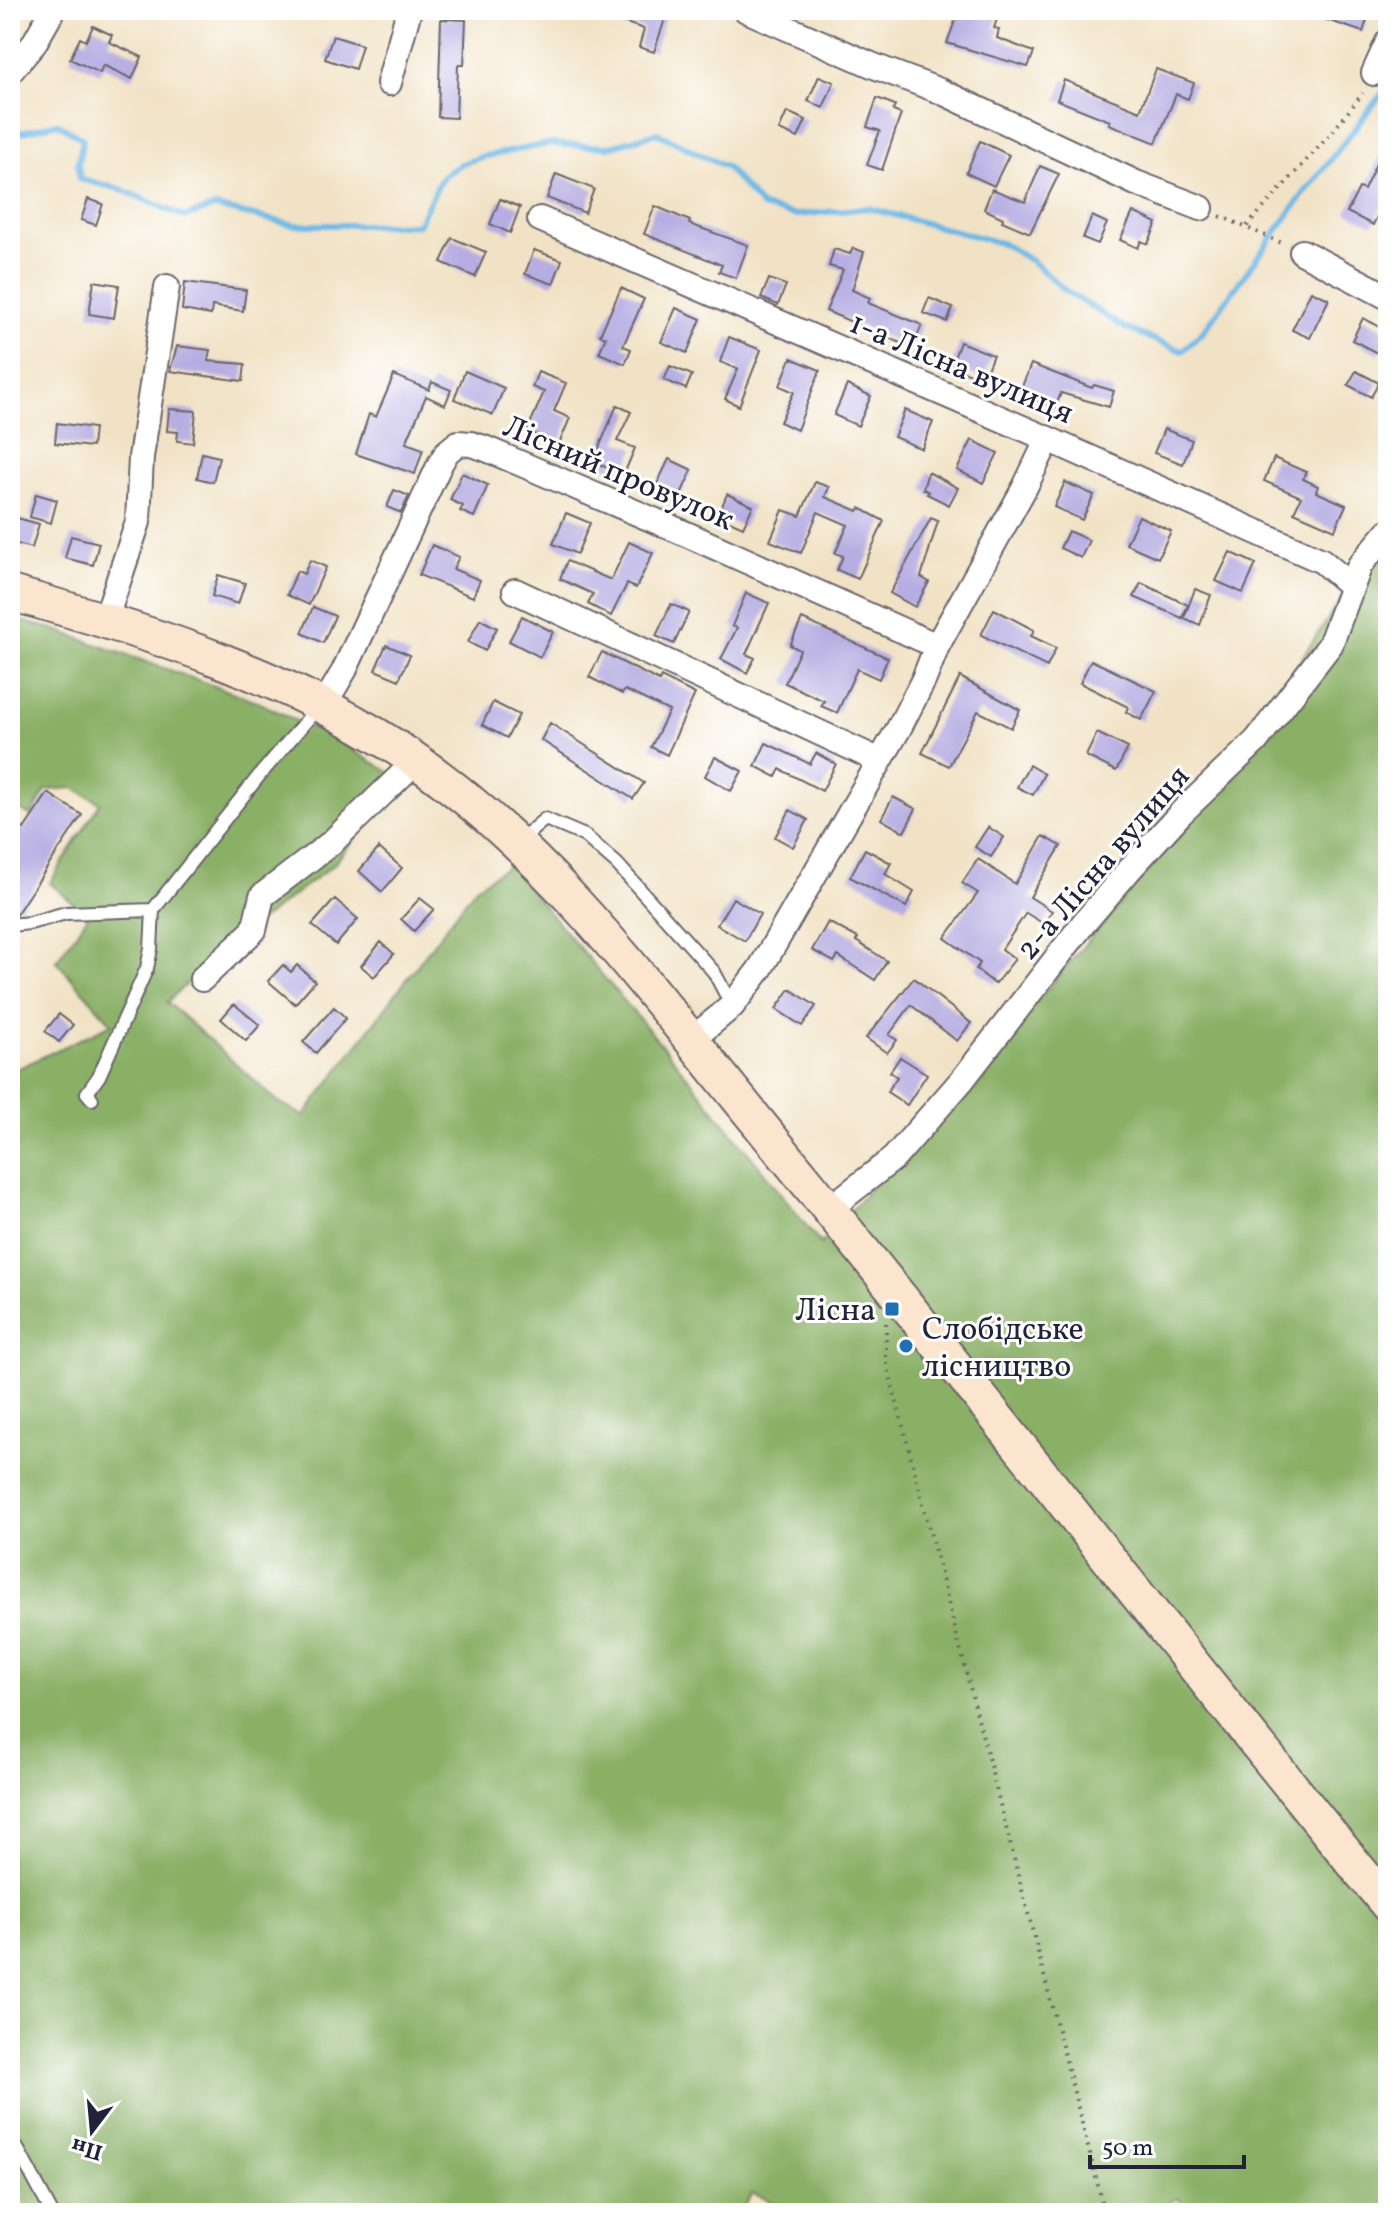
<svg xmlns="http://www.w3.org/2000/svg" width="1398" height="2223" font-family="Vollkorn,serif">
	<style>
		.forest { fill: #8ab066; stroke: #566950; stroke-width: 2 }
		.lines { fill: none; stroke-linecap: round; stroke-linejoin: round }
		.stream { stroke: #6cb7e5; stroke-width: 6 }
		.building { fill: #b6ade2 }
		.lane-casing { stroke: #6a656b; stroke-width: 16 }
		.street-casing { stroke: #6a656b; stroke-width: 28 }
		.secondary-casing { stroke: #6a656b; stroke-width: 38 }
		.path { stroke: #6a656b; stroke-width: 4; stroke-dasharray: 2 6; stroke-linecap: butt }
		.lane { stroke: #fff; stroke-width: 12 }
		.street { stroke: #fff; stroke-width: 24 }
		.secondary { stroke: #fce5cf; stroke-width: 34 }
		.poi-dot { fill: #1f6fb2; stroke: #fff; stroke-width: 3 }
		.labels { text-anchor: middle; stroke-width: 6; stroke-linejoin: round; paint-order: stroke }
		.street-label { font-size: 32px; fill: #22223b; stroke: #fff }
		.poi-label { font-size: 32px; fill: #22223b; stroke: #fff; text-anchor: end }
	</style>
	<rect width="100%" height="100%" fill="#fff"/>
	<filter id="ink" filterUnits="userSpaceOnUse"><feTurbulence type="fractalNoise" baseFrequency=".0125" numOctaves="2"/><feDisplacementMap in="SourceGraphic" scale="16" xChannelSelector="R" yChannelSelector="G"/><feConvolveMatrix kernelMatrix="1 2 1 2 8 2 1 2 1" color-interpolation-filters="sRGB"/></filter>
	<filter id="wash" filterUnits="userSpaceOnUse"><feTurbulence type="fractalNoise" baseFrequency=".006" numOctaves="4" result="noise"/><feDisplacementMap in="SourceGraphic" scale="32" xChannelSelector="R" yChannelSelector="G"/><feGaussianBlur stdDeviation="1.8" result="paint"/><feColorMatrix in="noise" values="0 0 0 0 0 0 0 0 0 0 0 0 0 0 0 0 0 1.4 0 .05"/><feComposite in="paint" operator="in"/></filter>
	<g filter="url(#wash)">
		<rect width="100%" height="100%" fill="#f1e2c5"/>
		<path class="forest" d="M1388,528V2213H1187L1178,2198L1146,2213H797L752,2193L741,2213H10V1039L15,1070L112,1024L56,961L88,916L50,883L100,803L74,788L46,790L31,816L10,804V618L53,629L254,700L335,740L403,780L333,865L231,943L167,1002L277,1101L304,1116L476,887L509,865L670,1055L821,1244L1031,1008L1207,801Z"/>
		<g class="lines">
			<path class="stream" d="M10,120L20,133L57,123L83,139L78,163L80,179L120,189L185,217L215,207L294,225H418L442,177L461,164L481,157L549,144L608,147L657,133L726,167L762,207L795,215L868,208L1004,244L1033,262L1067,292L1125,328L1182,351L1203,332L1303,195L1388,86"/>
		</g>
		<g id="blocks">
			<path class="building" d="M596,10H648L666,16L654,52L639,47L644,29L595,13Z
				M959,10H1000L994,28L999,29L997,38L1034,52L1028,67L947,43Z
				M1307,10H1370L1363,32L1306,13Z
				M441,19L466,20L464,65H458L456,118L438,117Z
				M93,26L112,35L109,42L142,57L132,79L103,65L100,73L70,59L80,38L86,41Z
				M333,36L362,45L355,69L325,59Z
				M1156,69L1194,83L1188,99L1176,94L1156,143L1109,124L1110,121L1057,100L1064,80L1140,111Z
				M819,76L834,82L823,108L808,101Z
				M877,98L895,105L893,111L901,114L882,170L867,165L880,131L867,127Z
				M787,112L806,120L798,138L779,130Z
				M1388,138V195L1373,225L1347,212L1359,188L1364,190Z
				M980,141L1009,155L994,186L966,173Z
				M1040,166L1059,174L1030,233L1002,221L1003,218L984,209L992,189L1025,202Z
				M556,174L594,189L585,213L547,198Z
				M88,199L103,204L96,225L81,220Z
				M500,199L520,207L510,233L490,224Z
				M655,206L690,221L689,224L748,245L736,278L719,272L722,265L644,234Z
				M1133,212L1157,223L1148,244L1141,241L1138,248L1120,240Z
				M1092,216L1107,223L1098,244L1083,238Z
				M452,238L486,252L475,277L441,262Z
				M853,248L864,252L852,290L870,298L868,303L922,325L912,348L826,311L843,270L829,266L834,249L850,254Z
				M534,250L562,260L553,284L525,274Z
				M769,279L786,285L778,305L761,298Z
				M94,281L119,285L114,318L89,314Z
				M185,282L246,290L243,311L212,306L211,315L182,310Z
				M621,288L644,299L623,346L631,349L625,364L599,353L606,337L600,335Z
				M1311,291L1329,299L1310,338L1292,330Z
				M929,298L953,308L947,322L923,313Z
				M676,308L701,319L687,353L661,342Z
				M1363,318L1388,331V337L1379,354L1352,340Z
				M729,337L761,350L739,406L725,399L738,369L720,362Z
				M960,342L993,355L983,379L951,366Z
				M177,346L210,350L208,361L245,364L243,381L170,371Z
				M791,358L820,370L797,430L780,422L794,392L780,386Z
				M1031,364L1092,388L1094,385L1114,391L1109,407L1061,393L1055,408L1019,394Z
				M670,366L692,375L686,389L664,380Z
				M465,371L504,388L493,415L454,399Z
				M1356,371L1379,383L1371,397L1348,385Z
				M538,372L566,383L554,411L570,418L559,444L527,431L544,392L532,387Z
				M394,375L429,390L432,382L451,390L445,405L426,396L406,443L423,449L415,474L356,454L369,414L376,417Z
				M847,385L871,396L858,426L834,415Z
				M617,405L631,412L617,441L635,448L624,474L593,462Z
				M169,409L196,411L193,443L177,441L178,432L167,431Z
				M905,410L933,422L922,449L894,437Z
				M57,423L94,428L92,447L55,443Z
				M1164,429L1192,440L1183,464L1154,453Z
				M972,440L998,453L983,483L957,470Z
				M202,453L219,457L213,482L197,478Z
				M1274,458L1306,472L1303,479L1318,486L1316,492L1346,505L1335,530L1294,512L1301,497L1264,481Z
				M669,459L692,470L679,499L655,488Z
				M928,472L958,488L949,505L927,494L929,492L923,489Z
				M462,473L488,485L474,517L460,511L463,506L450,500Z
				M815,482L829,487L825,497L858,511L860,508L884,521L858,579L837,570L843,556L835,553L848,525L818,512L801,553L770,541L783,510L800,516Z
				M1065,482L1094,495L1082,520L1054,507Z
				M394,490L409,496L401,513L387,507Z
				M36,494L57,500L51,523L30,517Z
				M727,494L753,506L743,527L718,516Z
				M566,513L590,523L577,554L553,544Z
				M10,516L39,524L32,548L10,542Z
				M1139,516L1171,531L1158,558L1126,544Z
				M931,518L938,521L921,577L929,582L915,607L890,593Z
				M1068,531L1089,540L1081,558L1060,548Z
				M71,536L99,543L93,565L65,558Z
				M629,542L653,553L636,588L627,584L611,616L588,604L593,594L560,579L567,561L611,580Z
				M432,545L459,557L453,569L480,580L473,597L419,575Z
				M1230,552L1256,564L1243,593L1216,581Z
				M310,560L326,567L309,605L287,595L297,571L304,574Z
				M218,575L245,583L238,604L212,596Z
				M1141,583L1188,605L1182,618L1134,597Z
				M1195,589L1211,595L1200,625L1184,618Z
				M746,593L769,603L746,654L755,658L747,673L721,659L737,628L732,626Z
				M671,604L689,612L674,644L656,636Z
				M313,607L335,616L323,643L302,633Z
				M994,609L1034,630L1031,636L1056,648L1047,667L981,635Z
				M522,616L553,632L540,657L509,641Z
				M480,619L497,628L485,651L468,642Z
				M802,619L888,658L879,679L857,669L837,713L821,706L824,701L785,683L800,650L790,645Z
				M386,645L410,655L399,680L375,670Z
				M602,652L659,681L661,677L695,694L667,755L651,747L669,711L625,690L622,694L589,677Z
				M1091,660L1156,691L1141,720L1126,712L1128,707L1080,683Z
				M960,677L1020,710L1011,728L978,711L949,766L922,753Z
				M493,702L519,715L507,738L482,725Z
				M550,723L644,783L633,799L541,740Z
				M1097,733L1128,748L1116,771L1086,756Z
				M766,743L810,764L816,753L836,764L822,791L780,769L776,777L755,766Z
				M715,757L742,771L731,791L705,776Z
				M1029,765L1044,774L1033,795L1017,787Z
				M48,793L82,815L15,916H10V820L24,829Z
				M893,797L916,809L904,832L881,819Z
				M790,810L808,820L793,847L775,837Z
				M988,827L1004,837L991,857L975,847Z
				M1043,836L1061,846L1030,897L1052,911L1044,924L1026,913L1002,949L1015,959L995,984L976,969L980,963L945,938L978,893L962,883L978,859L1015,884Z
				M379,848L402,868L382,892L359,871Z
				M865,849L891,863L885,874L914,892L906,907L850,877Z
				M420,898L434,909L414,931L401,919Z
				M733,898L760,914L745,941L717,925Z
				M335,899L358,919L336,945L312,925Z
				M828,922L858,938L856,941L887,961L875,980L838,956L834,962L812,950Z
				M381,942L394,954L374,977L361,966Z
				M283,965L291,972L297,965L315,981L295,1004L268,981Z
				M914,978L971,1023L957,1041L911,1005L889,1035L897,1040L887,1053L866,1038Z
				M790,989L816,1006L802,1026L776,1009Z
				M234,1004L260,1025L246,1041L221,1019Z
				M334,1007L346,1018L316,1053L303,1042Z
				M59,1014L73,1025L59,1042L45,1031Z
				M900,1057L927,1074L907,1105L887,1092L897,1077L890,1072Z"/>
		</g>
	</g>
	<g filter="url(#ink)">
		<use href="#blocks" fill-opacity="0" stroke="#6a656b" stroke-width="2"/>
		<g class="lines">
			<g class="lane-casing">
				<path id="lane" d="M518,842L545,819L585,836L617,864L714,972L732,1006
					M10,925L30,923L66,913L153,910
					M92,1099L87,1093L99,1076L147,968L151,949L153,910L258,777L318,707
					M10,2135L52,2213"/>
			</g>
			<g class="street-casing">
				<path id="street" d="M746,10L874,66L940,91L1136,183L1201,208
					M10,72L33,45L53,10
					M1374,73L1388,42
					M389,83L409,10
					M540,219L1048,439L1322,561L1351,586
					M1302,252L1388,297
					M515,591L880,761
					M105,621L138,522L141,457L167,287
					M320,705L331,693L344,671L440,464L447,452L458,443L471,444L484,448L684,533L937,646
					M202,979L254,930L262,896L331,843L416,761
					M690,1041L732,1006L760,969L899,728L924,679L937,646L1025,487L1048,439
					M829,1209L894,1158L963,1079L1083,924L1129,870L1181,813L1256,741L1330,645L1360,565L1388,532"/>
			</g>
			<g class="secondary-casing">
				<path id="secondary" d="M10,593C150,632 294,677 415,760C557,858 660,1004 769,1136C978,1389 1178,1651 1388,1905"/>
			</g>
			<path class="path" d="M1220,216L1282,243
				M1247,226L1333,131L1363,93
				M886,1323V1360L1105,2213"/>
			<use href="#lane" class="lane"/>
			<use href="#street" class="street"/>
			<use href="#secondary" class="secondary"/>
		</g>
	</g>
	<g class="poi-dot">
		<rect x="884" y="1301" width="16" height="16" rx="4"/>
		<circle cx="906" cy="1346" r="8"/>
	</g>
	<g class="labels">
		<g class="street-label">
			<text transform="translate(962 367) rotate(23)" y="11">1-а Лісна вулиця</text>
			<text transform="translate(619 472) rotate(23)" y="11">Лісний провулок</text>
			<text transform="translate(1102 862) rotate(-49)" y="11">2-а Лісна вулиця</text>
		</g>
		<g class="poi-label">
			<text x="876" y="1320">Лісна</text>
			<text x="922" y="1339" text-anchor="start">Слобідське<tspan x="922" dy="37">лісництво</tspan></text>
		</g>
	</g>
	<rect width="1398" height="2223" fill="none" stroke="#fff" stroke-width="40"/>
	<g transform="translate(92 2131) rotate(196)" stroke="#ffffff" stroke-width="6" paint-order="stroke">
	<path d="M0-6L14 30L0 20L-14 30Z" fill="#22223b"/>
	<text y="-12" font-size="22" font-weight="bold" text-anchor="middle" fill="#22223b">Пн</text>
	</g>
	<path d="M1090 2155v12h154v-12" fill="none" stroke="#22223b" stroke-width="4"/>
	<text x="1102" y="2155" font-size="24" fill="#22223b" stroke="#ffffff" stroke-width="6" paint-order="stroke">50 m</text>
</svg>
